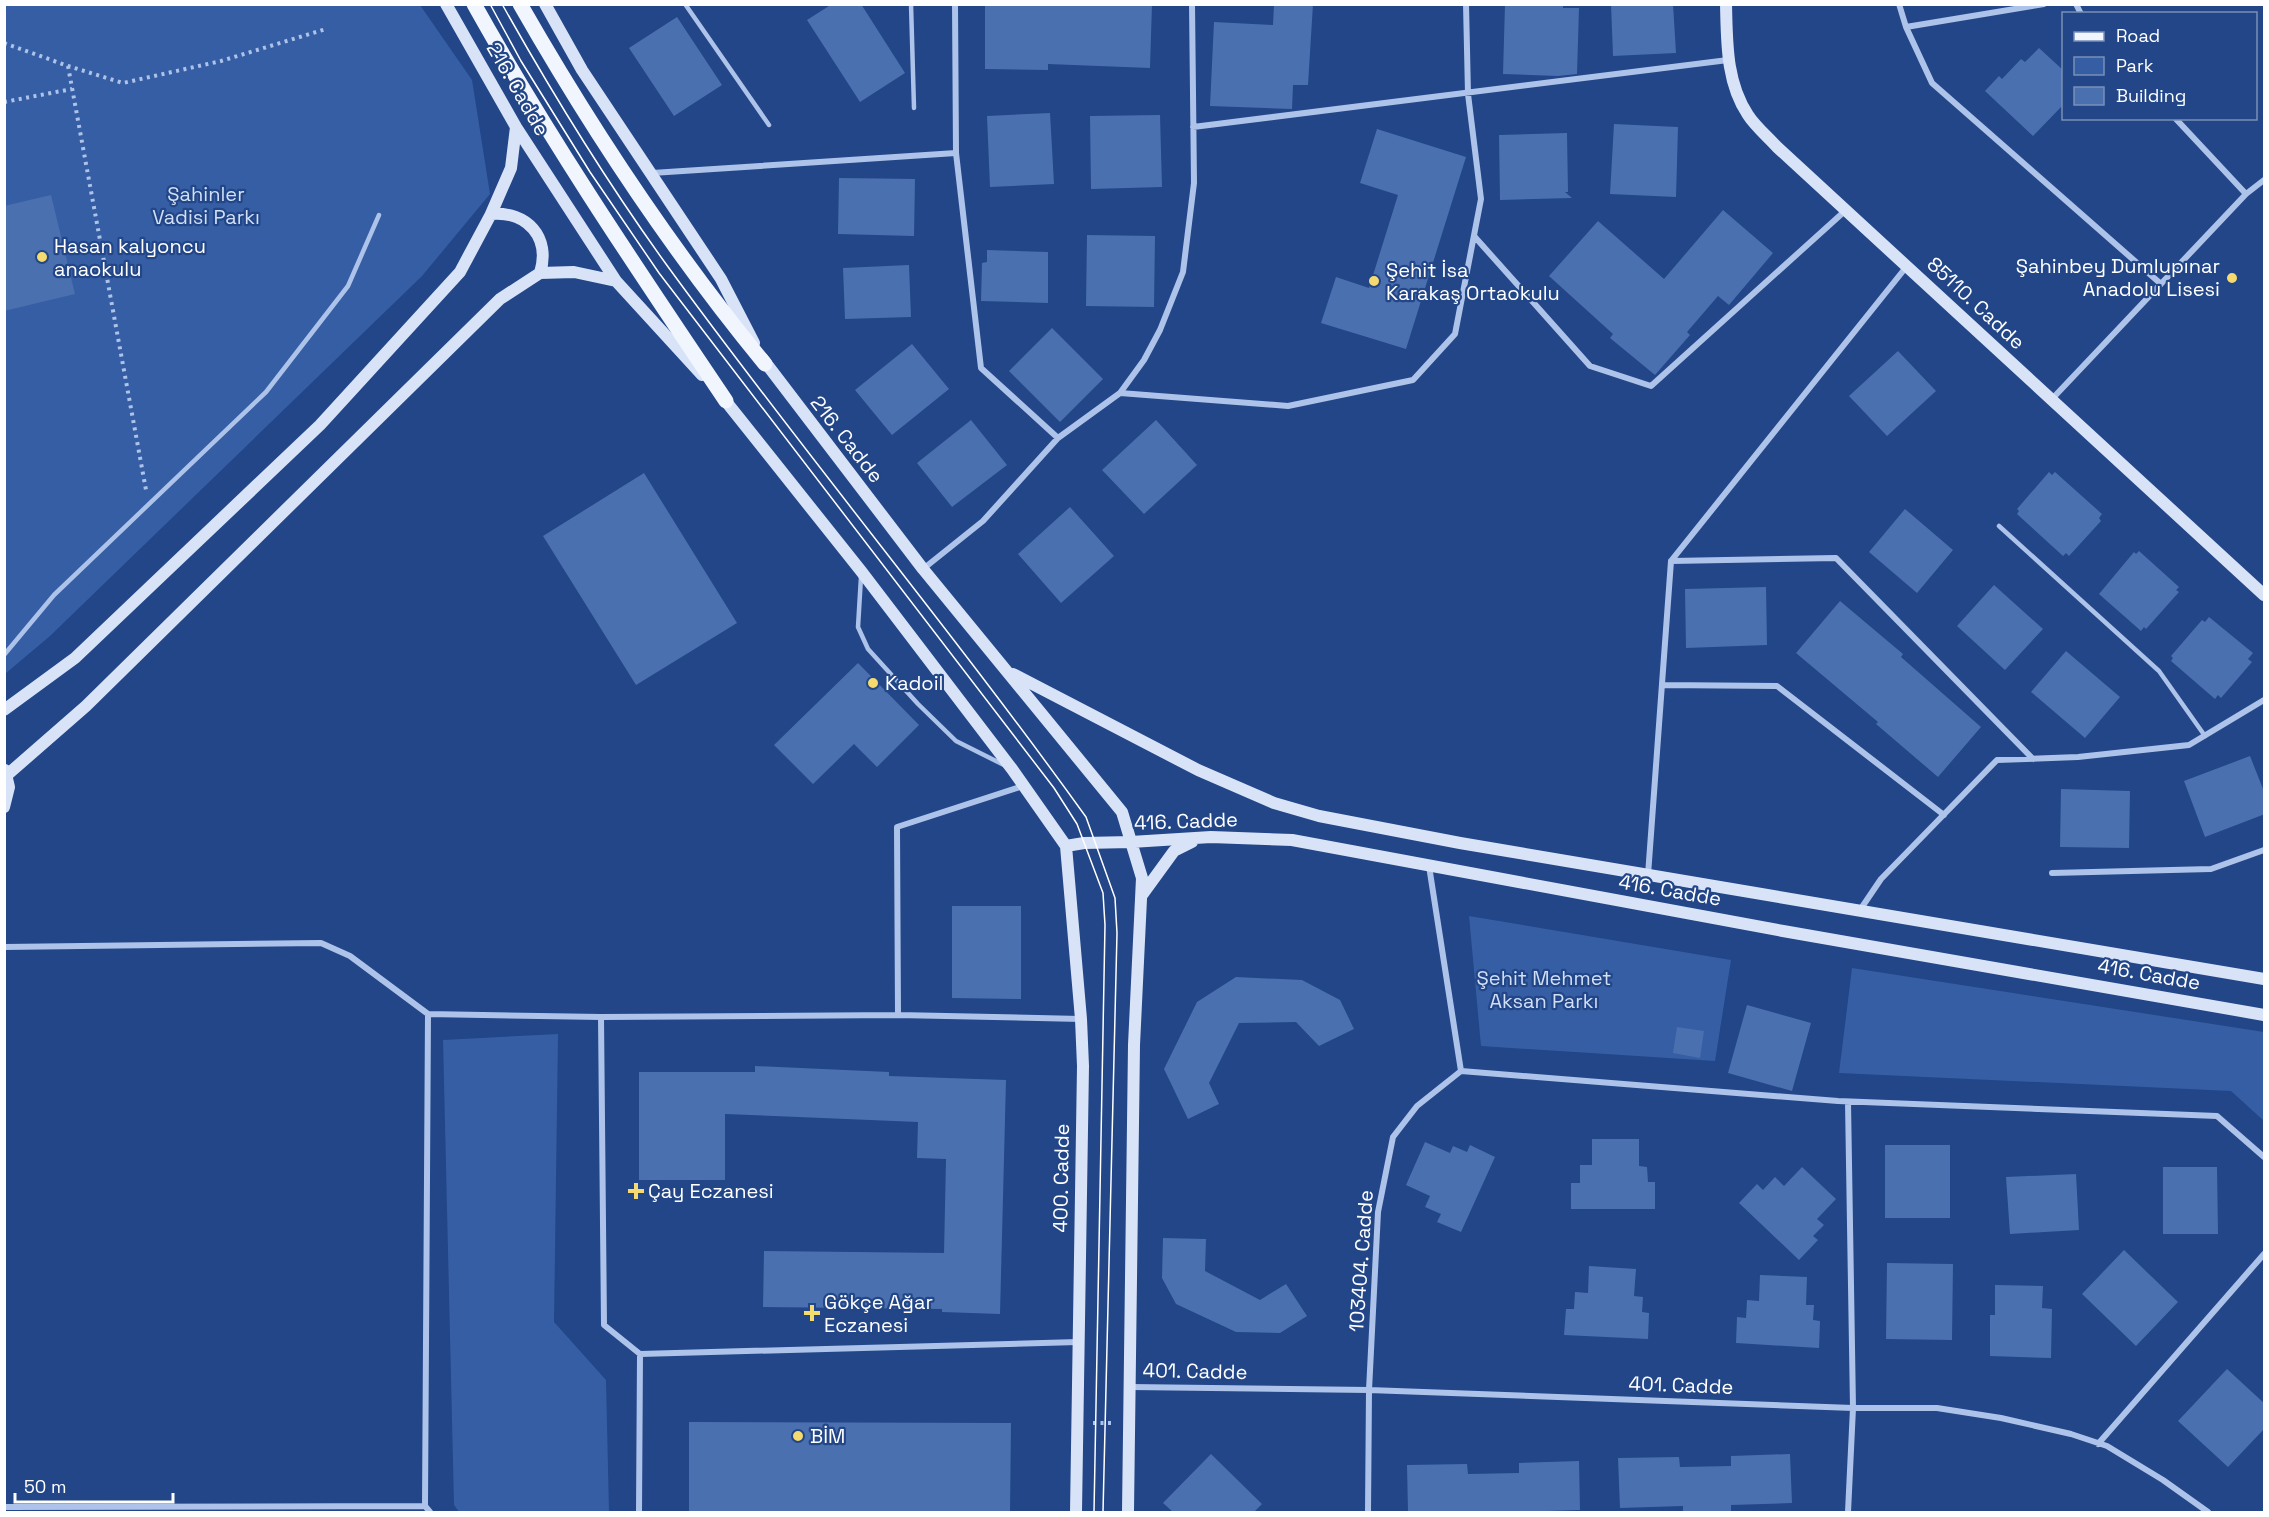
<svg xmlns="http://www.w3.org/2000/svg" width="2269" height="1517" font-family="'Space Grotesk',sans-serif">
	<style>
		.green { fill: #365ea4 }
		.building { fill: #4b70af }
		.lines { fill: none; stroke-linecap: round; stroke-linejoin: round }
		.path { stroke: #adc3ea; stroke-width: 4; stroke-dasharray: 3 4.5; stroke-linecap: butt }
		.lane { stroke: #adc3ea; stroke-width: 4.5 }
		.street { stroke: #adc3ea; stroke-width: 6 }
		.secondary { stroke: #d8e3f8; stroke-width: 12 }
		.primary { stroke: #f1f5fe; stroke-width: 15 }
		.tram { stroke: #fff; stroke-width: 1.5 }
		.poi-dot { fill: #f5da6f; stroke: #224687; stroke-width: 2 }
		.labels { text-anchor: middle; stroke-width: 4.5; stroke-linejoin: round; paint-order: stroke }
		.street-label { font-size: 20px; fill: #fff; stroke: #224687 }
		.park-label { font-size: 20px; fill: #d1dff7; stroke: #224687 }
		.poi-label { font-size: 20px; fill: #fff; stroke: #224687; text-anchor: start }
	</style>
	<rect width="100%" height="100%" fill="#224687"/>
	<path class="green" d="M5,5H420L472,80L490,194L422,276L50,636L5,674Z
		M1469,916L1731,960L1715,1061L1481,1046Z
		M1852,968L2264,1032V1121L2231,1091L1839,1073Z
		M558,1034L554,1322L606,1380L609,1512H459L454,1505L443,1040Z"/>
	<path class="building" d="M832,4H861L905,73L860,102L807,20Z
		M985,4H1152L1150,68L1048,64V70L985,69Z
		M1274,4H1313L1308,85H1293L1292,109L1210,106L1214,22L1273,25Z
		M1505,4H1563V8H1579L1577,74L1558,76L1503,74Z
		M1611,4H1673L1676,53L1613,56Z
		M677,17L722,85L674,116L629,48Z
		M2039,48L2064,71V104L2033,136L1985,91L1999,76L2002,79L2021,59L2025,62Z
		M1050,113L1054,184L990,187L987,116Z
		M1160,115L1162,187L1091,189L1090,116Z
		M1614,124L1678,127L1676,197L1610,194Z
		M1377,129L1466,157L1406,349L1321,323L1336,277L1369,288L1398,195L1360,183Z
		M1567,133L1568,192H1565L1572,198L1500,200L1499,135Z
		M839,178L915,179L914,236L838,234Z
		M51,195L75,294L4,311V206Z
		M1723,210L1773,253L1729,305L1718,296L1687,332L1690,335L1655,375L1610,338L1613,334L1549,276L1598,221L1664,279Z
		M1087,235L1155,236L1154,307L1086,306Z
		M987,250L1048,252V303L981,301L982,263L987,262Z
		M909,265L911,317L845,319L843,268Z
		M1052,328L1103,379L1060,422L1009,371Z
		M912,344L949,389L892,435L855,390Z
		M1898,351L1936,391L1887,436L1849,396Z
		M971,420L1007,465L952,507L917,463Z
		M1156,420L1197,465L1144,514L1102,470Z
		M2049,472L2052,475L2055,472L2102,514L2099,518L2101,521L2069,556L2066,553L2063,556L2017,514L2019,511L2017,509Z
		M644,473L737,623L636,685L543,536Z
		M1070,507L1114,556L1061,603L1018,554Z
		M1905,509L1953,550L1917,593L1869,552Z
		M2139,551L2179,587L2176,590L2179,592L2146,629L2144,627L2141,631L2099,594L2134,552L2136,554Z
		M1994,585L2043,629L2005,670L1957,626Z
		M1766,587L1767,645L1686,648L1685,589Z
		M1840,601L1903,654L1901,657L1981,727L1938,777L1876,724L1878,722L1796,653Z
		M2209,617L2253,653L2248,659L2252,662L2221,698L2218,695L2215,699L2171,661L2173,658L2171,656L2202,620L2205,622Z
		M2066,651L2120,697L2085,738L2031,692Z
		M858,663L919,725L877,767L854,744L813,784L774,745Z
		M2250,756L2265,794V814L2205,837L2184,781Z
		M2061,789L2130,791L2129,848L2060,847Z
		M952,906H1021V999L952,998Z
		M1236,977L1302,980L1340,1000L1354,1029L1319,1046L1296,1022L1239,1023L1209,1083L1219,1104L1188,1119L1164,1069L1197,1002Z
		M1747,1005L1811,1023L1792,1091L1728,1073Z
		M1677,1027L1704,1031L1700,1058L1673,1053Z
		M755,1066L889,1072V1076L1006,1080L1000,1314L942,1312V1309L763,1307L764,1251L944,1253L946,1159L917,1158L918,1122L725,1114V1180H639V1072H755Z
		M1592,1139H1639V1166L1647,1167L1648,1182H1655V1209H1571V1183H1580V1165H1592Z
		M1425,1142L1450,1153L1453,1146L1467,1152L1470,1145L1495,1157L1461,1232L1437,1222L1441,1214L1425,1207L1430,1196L1406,1185Z
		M1885,1145H1950V1218H1885Z
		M1802,1167L1836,1199L1817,1219L1824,1225L1813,1236L1818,1240L1799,1260L1739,1203L1757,1184L1763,1190L1775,1177L1784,1186Z
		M2163,1167H2217L2218,1234H2163Z
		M2076,1174L2079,1230L2010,1234L2006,1177Z
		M1163,1238L1206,1239L1205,1271L1260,1300L1286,1284L1307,1316L1280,1333L1236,1332L1176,1304L1162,1278Z
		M2124,1250L2178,1302L2136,1346L2082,1294Z
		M1887,1263L1953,1264L1952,1340L1886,1339Z
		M1589,1266L1636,1269L1634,1296L1643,1297L1642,1312L1649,1313L1648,1339L1564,1335L1566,1309H1574L1575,1292L1588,1293Z
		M1760,1275L1807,1277L1806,1305H1814L1813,1320L1820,1321L1819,1348L1736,1343L1737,1317L1746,1318L1747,1300L1759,1301Z
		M1995,1285L2043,1286L2042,1308L2052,1309L2051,1358L1990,1356V1315H1995Z
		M2227,1369L2265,1404V1428L2228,1467L2178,1421Z
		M689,1422L1011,1423L1010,1512H689Z
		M1211,1454L1262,1504L1254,1512H1173L1163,1503Z
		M1790,1454L1792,1503L1731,1505V1512H1683V1506L1620,1508L1618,1458L1679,1457L1680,1467L1731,1466V1456Z
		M1579,1461L1580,1510L1518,1512H1408L1407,1465L1467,1464L1468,1474L1519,1473V1463Z"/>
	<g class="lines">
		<path class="path" d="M4,43L68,66L123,83L221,61L326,29
			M68,66L146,490
			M4,102L72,89
			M1093,1423H1113"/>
		<path class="lane" d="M685,4L769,125
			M911,4L914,108
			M1999,526L2159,671L2205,736
			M861,577L858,627L868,649L918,704L956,741L1004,765
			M4,655L54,595L266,392L348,286L379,215"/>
		<path class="street" d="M955,4L956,153L981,368L1058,438
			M1899,4L1906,27L1932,83L2161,284
			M2076,4L2081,14
			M1906,27L2044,4
			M2175,118L2246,194
			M1193,127L1728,60
			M652,173L956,153
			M1474,236L1590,366L1651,386L1846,210
			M1120,393L1288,406L1413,380L1455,334L1481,199L1468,94L1466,4
			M2052,399L2246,194L2264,180
			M1671,561L1836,558L2033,759
			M923,569L983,521L1058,438L1120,393L1144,360L1160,330L1183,272L1194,183L1192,4
			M1662,685L1777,686L1944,815
			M2052,873L2211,869L2264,850
			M1648,875L1671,561L1907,266
			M1860,910L1881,879L1997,760L2078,757L2189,745L2264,700
			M4,947L321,943L350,956L428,1014L601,1017L898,1015L1081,1019
			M428,1014L425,1506L430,1512
			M898,1015L897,827L1023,786
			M601,1017L604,1325L640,1354
			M1461,1071L1838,1101L2217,1116L2264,1157
			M1130,1387L1369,1390L1853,1408H1937L2001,1418L2071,1434L2107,1446L2163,1480L2208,1512
			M2098,1444L2264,1254
			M4,1507L425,1506
			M639,1512L640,1354L1078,1342
			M1368,1512L1369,1390L1378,1212L1393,1137L1417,1106L1461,1071L1429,866
			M1848,1512L1853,1408L1848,1102"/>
		<path class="secondary" d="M446,4L516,127L616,281L702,375
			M545,4L582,70L721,279L754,343
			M1726,4C1727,42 1726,82 1748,115C1755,126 1767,136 1777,147L2264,595
			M491,214C527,211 551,237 540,273
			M762,358L923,569L1122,812L1142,878L1134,1045L1128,1512
			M720,394L861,571L1012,769L1066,846
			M1013,674L1198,770L1274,803L1319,816L1460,843L2264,979
			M4,710L75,658L320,425L460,272L491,214L511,168L516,127
			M7,775L86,706L500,299L540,273L574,272L616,281
			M4,807L9,787L5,770
			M1066,846L1084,843L1131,842L1211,837L1292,840L1783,931L2264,1015
			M1066,846L1081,1019L1083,1066L1076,1512
			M1142,895L1174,851L1192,842"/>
		<path class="primary" d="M474,4C551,142 638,270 726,401
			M520,4C592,130 673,252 765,364"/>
		<path class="tram" d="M490,4L521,61L590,172L659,273L1054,788L1077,824L1103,893L1105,925L1094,1512
			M502,4C552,93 606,181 666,264C802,451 951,629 1086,817L1115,898L1117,933L1103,1512"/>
	</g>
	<g class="poi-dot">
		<circle cx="42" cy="257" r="6"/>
		<circle cx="2232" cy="278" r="6"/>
		<circle cx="1374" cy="281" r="6"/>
		<circle cx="873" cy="683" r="6"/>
		<path d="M633 1182h6v6h6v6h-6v6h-6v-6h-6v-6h6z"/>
		<path d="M809 1304h6v6h6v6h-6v6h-6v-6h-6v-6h6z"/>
		<circle cx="798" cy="1436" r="6"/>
	</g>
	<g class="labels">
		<g class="street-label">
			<text transform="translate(518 89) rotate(60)" y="7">216. Cadde</text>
			<text transform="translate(1976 303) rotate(43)" y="7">85110. Cadde</text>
			<text transform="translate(847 439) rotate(52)" y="7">216. Cadde</text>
			<text transform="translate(1186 821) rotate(-2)" y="7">416. Cadde</text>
			<text transform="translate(1670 890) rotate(10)" y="7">416. Cadde</text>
			<text transform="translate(2149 974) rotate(10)" y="7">416. Cadde</text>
			<text transform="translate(1061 1178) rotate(-89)" y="7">400. Cadde</text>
			<text transform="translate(1361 1261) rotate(-86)" y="7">103404. Cadde</text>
			<text transform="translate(1195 1371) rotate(1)" y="7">401. Cadde</text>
			<text transform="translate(1681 1385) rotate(2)" y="7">401. Cadde</text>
		</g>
		<g class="park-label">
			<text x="206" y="201">Şahinler<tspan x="206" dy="23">Vadisi Parkı</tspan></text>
			<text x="1544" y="985">Şehit Mehmet<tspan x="1544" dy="23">Aksan Parkı</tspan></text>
		</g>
		<g class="poi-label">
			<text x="54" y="253">Hasan kalyoncu<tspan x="54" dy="23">anaokulu</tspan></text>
			<text x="2220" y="273" text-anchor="end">Şahinbey Dumlupınar<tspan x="2220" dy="23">Anadolu Lisesi</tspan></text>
			<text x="1386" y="277">Şehit İsa<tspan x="1386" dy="23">Karakaş Ortaokulu</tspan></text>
			<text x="885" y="690">Kadoil</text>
			<text x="648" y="1198">Çay Eczanesi</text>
			<text x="824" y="1309">Gökçe Ağar<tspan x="824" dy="23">Eczanesi</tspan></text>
			<text x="810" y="1443">BİM</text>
		</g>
	</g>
	<rect width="2269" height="1517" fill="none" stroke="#ffffff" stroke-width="12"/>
	<rect x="2062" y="12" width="195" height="108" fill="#224687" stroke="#7a90b7" stroke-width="1.5"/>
	<rect x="2074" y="32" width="30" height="9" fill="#f1f5fe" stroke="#7a90b7" stroke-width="1.5"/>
	<text x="2116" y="42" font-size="18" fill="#ffffff">Road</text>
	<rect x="2074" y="57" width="30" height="18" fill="#365ea4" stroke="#7a90b7" stroke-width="1.5"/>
	<text x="2116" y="72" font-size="18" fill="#ffffff">Park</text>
	<rect x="2074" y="87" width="30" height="18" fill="#4b70af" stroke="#7a90b7" stroke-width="1.5"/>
	<text x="2116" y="102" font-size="18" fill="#ffffff">Building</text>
	<path d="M15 1493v9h158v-9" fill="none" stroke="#ffffff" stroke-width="3"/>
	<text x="24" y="1493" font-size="18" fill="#ffffff" stroke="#224687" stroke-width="4.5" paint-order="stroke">50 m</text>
</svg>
